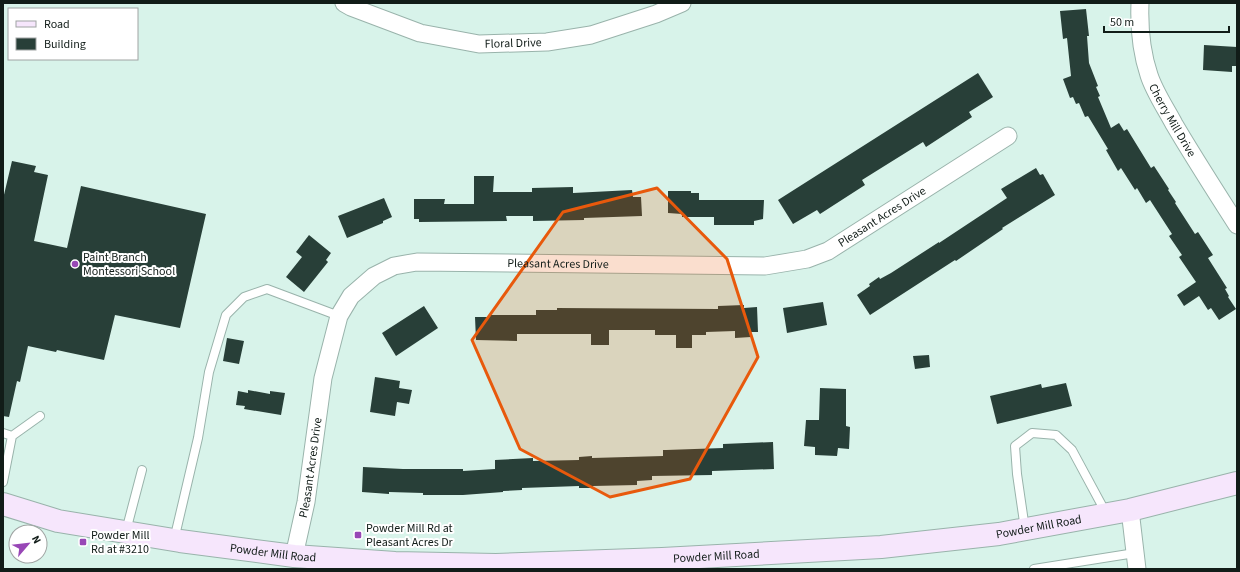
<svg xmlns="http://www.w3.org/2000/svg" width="1240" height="572" font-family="'Source Sans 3',sans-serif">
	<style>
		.building { fill: #283f38 }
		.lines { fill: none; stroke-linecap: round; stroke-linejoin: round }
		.lane-casing { stroke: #99b3ab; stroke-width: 10 }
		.street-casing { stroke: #99b3ab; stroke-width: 19 }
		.secondary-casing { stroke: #99b3ab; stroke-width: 24 }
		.lane { stroke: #fff; stroke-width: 8 }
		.street { stroke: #fff; stroke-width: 17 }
		.secondary { stroke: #f6e6fc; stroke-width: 22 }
		.marked { fill: #e8590c; fill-opacity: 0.2; stroke: #e8590c; stroke-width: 3; stroke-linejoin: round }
		.poi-dot { fill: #9847b6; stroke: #fff; stroke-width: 1.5 }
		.labels { text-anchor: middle; stroke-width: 4; stroke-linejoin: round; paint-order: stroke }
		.street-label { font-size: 12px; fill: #111c18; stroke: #fff }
		.poi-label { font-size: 12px; fill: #111c18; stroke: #fff; text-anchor: start }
	</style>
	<rect width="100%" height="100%" fill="#d8f3ea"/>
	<path class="building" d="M1086,9L1089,36H1087L1089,63L1098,86L1096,87L1100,96L1098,97L1111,128L1119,123L1124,131L1127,129L1151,168L1154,166L1169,189L1168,190L1176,202L1175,203L1195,234L1198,232L1213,255L1208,258L1227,288L1225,289L1229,296L1228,297L1236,309L1219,320L1211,308L1208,310L1199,296L1184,306L1177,295L1196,282L1179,257L1182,255L1169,236L1172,234L1150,200L1146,203L1137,188L1135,190L1121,168L1118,171L1106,150L1108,149L1088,116L1085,117L1079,103L1076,104L1073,97L1070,98L1063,79L1071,76L1067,38L1063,39L1060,11Z
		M1204,45L1237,47V66H1232V72L1203,70Z
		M978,73L993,97L969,112L972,117L926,147L923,142L886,165L862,180L865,185L820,214L817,210L793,224L778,200Z
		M12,161L36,166L34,172L48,175L34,241L67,248L81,186L206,214L180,328L115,315L104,360L66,352L57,350L56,352L28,346L20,382L17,381L9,417L3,416V199Z
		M1036,168L1040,175L1043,174L1055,195L1002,228L1003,229L956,261L955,260L870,315L857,295L870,286L869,284L879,277L880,279L891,273L939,242V243L1007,198L1001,189Z
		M474,176H494L493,192H532V188L573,187V193L632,190L633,197H641L642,216L584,218V220L533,221V216H506L507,221L419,222V219H414V199H445L444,204H474Z
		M668,191H691V193H699V200H764L763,219L754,221V225H714V217H682V214L668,213Z
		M384,198L392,217L383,221V223L347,238L338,216Z
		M309,235L331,253L326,260L328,262L304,292L286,277L302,257L296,252Z
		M823,302L827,325L787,333L783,308Z
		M744,305V308L757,307L758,332H751V337L735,338V331L706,332V335H692V348H676V335H655V330H609V345H591V334H517V341L476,340L475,317H488V315H536V310H557V308L718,309V306Z
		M424,306L438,328L396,356L382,333Z
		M227,338L244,341L239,364L223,361Z
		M929,355L930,367L915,369L913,356Z
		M375,377L400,381L399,388L412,390L409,404L397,402L395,416L370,412Z
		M1066,383L1072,406L997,424L990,396L1041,384L1042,388Z
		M820,388L846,389V426L850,427L849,449L838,448L837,456L815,455V447L804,446L806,420H819Z
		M248,390L270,394V391L285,393L281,415L244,409L245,406L236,405L238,391L248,393Z
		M773,442L774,469L712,471V475L652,476V480L637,481V485L593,486V488H579V486L522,488V490L503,491V492L463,495H423V493L389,492V494L362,492L363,467L403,469H463V471L495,469V460L533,458V461L579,460V457L592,456V458L663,456V450H666L723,448V444Z"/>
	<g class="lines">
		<g class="lane-casing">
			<path id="lane" d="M3,433L12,436
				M3,482L12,436L40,416
				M1025,529L1017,474L1015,446L1032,433L1056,435L1072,450L1106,513
				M126,531L142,470
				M174,540L198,438L209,372L226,315L244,297L267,289L339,316
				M1034,569L1135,553"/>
		</g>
		<g class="street-casing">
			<g id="street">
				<path id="s1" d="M344,3L351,7L420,33L479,44L547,42L591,35L656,14L682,3"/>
				<path id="s2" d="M1140,3C1139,28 1141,51 1149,75C1154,91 1166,109 1174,124C1194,158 1216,192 1237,225"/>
				<path d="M1130,510L1137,569"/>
				<path id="s3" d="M294,556L306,502L323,378L339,316L351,296L374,276L394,266L417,262L765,266L807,259L828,251L1008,136"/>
			</g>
		</g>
		<g class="secondary-casing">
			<g id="secondary">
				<path id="s4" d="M3,504L58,521L180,541L294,556L395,563L496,565L662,559L881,547L999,534L1130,510L1237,483"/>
			</g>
		</g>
		<use href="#lane" class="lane"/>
		<use href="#street" class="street"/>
		<use href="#secondary" class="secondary"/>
	</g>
	<path class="marked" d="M657,188L727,259L758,357L690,479L610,497L520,449L472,340L563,212Z"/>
	<g class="poi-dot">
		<circle cx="75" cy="264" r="4"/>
		<rect x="354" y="531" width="8" height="8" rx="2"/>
		<rect x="79" y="538" width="8" height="8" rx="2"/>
	</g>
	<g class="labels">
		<g class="street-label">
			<text dy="4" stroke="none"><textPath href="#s1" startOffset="176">Floral Drive</textPath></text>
			<text dy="4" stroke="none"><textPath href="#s2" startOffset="124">Cherry Mill Drive</textPath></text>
			<text dy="4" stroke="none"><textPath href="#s3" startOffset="821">Pleasant Acres Drive</textPath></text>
			<text dy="4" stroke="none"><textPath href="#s3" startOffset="485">Pleasant Acres Drive</textPath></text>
			<text dy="4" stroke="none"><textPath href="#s3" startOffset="90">Pleasant Acres Drive</textPath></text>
			<text dy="4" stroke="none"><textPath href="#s4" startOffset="1043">Powder Mill Road</textPath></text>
			<text dy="4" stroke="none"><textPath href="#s4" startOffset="275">Powder Mill Road</textPath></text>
			<text dy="4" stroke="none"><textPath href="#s4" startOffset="719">Powder Mill Road</textPath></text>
		</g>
		<g class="poi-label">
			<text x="83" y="261">Paint Branch<tspan x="83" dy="14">Montessori School</tspan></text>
			<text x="366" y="532">Powder Mill Rd at<tspan x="366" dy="14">Pleasant Acres Dr</tspan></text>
			<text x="91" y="539">Powder Mill<tspan x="91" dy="14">Rd at #3210</tspan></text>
		</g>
	</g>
	<rect width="1240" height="572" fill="none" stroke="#111c18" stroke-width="8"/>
	<rect x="8" y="8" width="130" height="52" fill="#ffffff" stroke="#a0a4a3"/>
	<rect x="16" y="21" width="20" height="6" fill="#f6e6fc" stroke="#a0a4a3"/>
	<text x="44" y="28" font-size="12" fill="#111c18">Road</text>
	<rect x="16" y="38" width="20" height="12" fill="#283f38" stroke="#a0a4a3"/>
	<text x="44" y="48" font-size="12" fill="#111c18">Building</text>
	<g transform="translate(28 544) rotate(62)"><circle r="19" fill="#ffffff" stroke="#a0a4a3"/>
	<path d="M0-3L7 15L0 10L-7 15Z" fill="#9847b6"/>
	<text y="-6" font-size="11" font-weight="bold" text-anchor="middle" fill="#111c18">N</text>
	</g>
	<path d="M1104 26v6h125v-6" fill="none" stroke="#111c18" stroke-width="2"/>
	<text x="1110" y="26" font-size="12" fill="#111c18" stroke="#ffffff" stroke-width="3" paint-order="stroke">50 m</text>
</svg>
